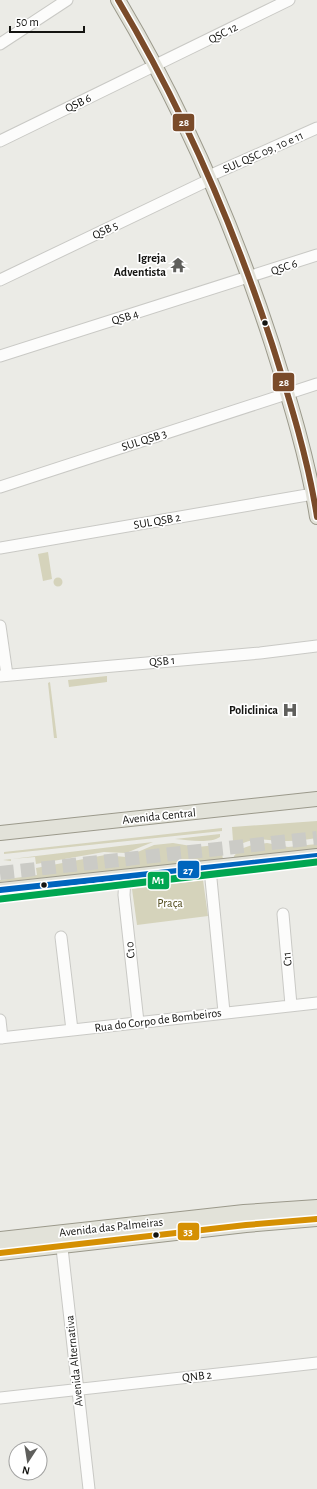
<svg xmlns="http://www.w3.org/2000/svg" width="317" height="1489" font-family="'Alegreya Sans',sans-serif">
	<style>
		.green { fill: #d5d3bb }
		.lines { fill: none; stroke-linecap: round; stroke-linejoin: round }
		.major-tunnel { stroke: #cbcbc6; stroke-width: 14; stroke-dasharray: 14 7; stroke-linecap: butt }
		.minor-casing { stroke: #c9c9c5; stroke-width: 13 }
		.major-casing { stroke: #9b998b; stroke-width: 16 }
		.minor { stroke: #fcfcfb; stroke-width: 11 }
		.major { stroke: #e2e2d9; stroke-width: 14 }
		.bus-1-casing { stroke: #fff; stroke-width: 9 }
		.bus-2-casing { stroke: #fff; stroke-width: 9 }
		.bus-3-casing { stroke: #fff; stroke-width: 9 }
		.bus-1 { stroke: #7a4b2a; stroke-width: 6 }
		.bus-2 { stroke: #0065bd; stroke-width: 6 }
		.bus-3 { stroke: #d59003; stroke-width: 6 }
		.metro-1-casing { stroke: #fff; stroke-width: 10 }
		.metro-1 { stroke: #00a651; stroke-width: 7 }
		.bus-dot { fill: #141411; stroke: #fff; stroke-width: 1.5 }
		.labels { text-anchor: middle; stroke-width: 3.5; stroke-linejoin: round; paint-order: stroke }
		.street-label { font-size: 12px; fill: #141411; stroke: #fff }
		.poi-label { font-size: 12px; font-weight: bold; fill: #141411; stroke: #fff; text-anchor: end }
		.park-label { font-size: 12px; fill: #534d1d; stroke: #fff }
		.line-badge { stroke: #fff; stroke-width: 1.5 }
		.badge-label { font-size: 11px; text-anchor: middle; font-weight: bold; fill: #fff }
	</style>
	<rect width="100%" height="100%" fill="#ebebe6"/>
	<path class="green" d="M48,552L52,579L43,581L38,554Z
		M53.5 582a4.5 4.5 0 1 1 9 0a4.5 4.5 0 1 1-9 0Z
		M107,676V682L69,687L68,680Z
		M50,682L57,738H54L48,683Z
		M317,821V838C308,839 298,841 288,841C268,842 260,835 239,845L233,841L232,827Z
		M222,828V831L4,854V852Z
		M220,834V837C209,844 188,840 175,839Z
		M153,842L126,853L104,852L36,864L35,857L11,859V861L3,860Z
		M173,843L197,847L217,845L221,846L223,860L0,882V880L37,875L36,868L105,855L126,857L154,845Z
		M267,843L288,847L317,844V850L234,859V856C243,845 253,845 267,843Z
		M203,880L208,916L137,925L132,889Z"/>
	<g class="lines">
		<path class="major-tunnel" d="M0,873L317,838"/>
		<g class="minor-casing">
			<path id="minor" d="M0,44L67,0
				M0,141L289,0
				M209,176L317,128
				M0,280L211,179
				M0,356L317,255
				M0,487L317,384
				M0,548L313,494
				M0,626L7,675
				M0,676L260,653L317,646
				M210,869L224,1012
				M125,878L124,895L138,1022
				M283,914L291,1005
				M61,937L72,1030
				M0,1020L2,1038
				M0,1038L317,1003
				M61,1239L89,1489
				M0,1398L317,1363"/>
		</g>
		<g class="major-casing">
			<path id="major" d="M118,0C183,109 233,224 272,344C290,401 308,459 317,517
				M0,833L317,799
				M0,890L317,856
				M0,1239L244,1212L317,1207
				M0,1253L246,1225L317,1219"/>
		</g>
		<use href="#minor" class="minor"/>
		<use href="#major" class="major"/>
		<g class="bus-1-casing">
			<path id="bus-1" d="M118,0C183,109 233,224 272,344C290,401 308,459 317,517"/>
		</g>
		<g class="bus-2-casing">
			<path id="bus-2" d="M0,890L317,856"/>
		</g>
		<g class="bus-3-casing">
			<path id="bus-3" d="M0,1253L246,1225L317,1219"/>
		</g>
		<use href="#bus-1" class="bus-1"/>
		<use href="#bus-2" class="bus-2"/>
		<use href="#bus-3" class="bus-3"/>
		<g class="metro-1-casing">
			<path id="metro-1" d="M0,899L317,862"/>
		</g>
		<use href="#metro-1" class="metro-1"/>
	</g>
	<defs>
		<g id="temple-bare" transform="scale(1.2)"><path d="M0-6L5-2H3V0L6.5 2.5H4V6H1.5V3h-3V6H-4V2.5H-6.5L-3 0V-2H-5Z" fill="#5f5f5c" stroke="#fff" stroke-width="2.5" paint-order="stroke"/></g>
		<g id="hospital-bare" transform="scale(1.2)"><path d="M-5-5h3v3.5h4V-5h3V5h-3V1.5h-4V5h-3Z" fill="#5f5f5c" stroke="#fff" stroke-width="2.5" paint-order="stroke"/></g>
	</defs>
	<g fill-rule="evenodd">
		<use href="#temple-bare" x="178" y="265"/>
		<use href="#hospital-bare" x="290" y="710"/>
	</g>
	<g class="bus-dot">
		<circle cx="265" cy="323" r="3.5"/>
		<circle cx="44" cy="885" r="3.5"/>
		<circle cx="156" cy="1235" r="3.5"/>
	</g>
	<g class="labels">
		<g class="street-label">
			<text transform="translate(223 33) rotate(-27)" y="4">QSC 12</text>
			<text transform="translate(78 103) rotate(-26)" y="4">QSB 6</text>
			<text transform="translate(263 152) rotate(-24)" y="4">SUL QSC 09, 10 e 11</text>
			<text transform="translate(105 230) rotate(-26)" y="4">QSB 5</text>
			<text transform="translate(284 267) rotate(-19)" y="4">QSC 6</text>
			<text transform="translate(125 317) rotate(-17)" y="4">QSB 4</text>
			<text transform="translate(144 440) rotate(-18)" y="4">SUL QSB 3</text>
			<text transform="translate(157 521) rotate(-10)" y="4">SUL QSB 2</text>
			<text transform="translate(162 661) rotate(-5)" y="4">QSB 1</text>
			<text transform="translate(159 816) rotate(-6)" y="4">Avenida Central</text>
			<text transform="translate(130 950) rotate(-96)" y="4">C10</text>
			<text transform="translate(287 959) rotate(-96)" y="4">C11</text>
			<text transform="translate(158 1020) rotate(-7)" y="4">Rua do Corpo de Bombeiros</text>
			<text transform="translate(111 1227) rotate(-6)" y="4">Avenida das Palmeiras</text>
			<text transform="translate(74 1361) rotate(-96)" y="4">Avenida Alternativa</text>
			<text transform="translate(197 1376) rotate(-6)" y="4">QNB 2</text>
		</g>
		<g class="poi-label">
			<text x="166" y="262">Igreja<tspan x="166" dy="14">Adventista</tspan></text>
			<text x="278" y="714">Policlinica</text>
		</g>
		<g class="park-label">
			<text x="170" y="907">Praça</text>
		</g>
	</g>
	<g class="line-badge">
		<rect x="172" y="113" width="23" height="19" rx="4" fill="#7a4b2a"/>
		<rect x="272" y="372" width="23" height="20" rx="4" fill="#7a4b2a"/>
		<rect x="177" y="860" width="23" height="19" rx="4" fill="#0065bd"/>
		<rect x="147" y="871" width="23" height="19" rx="4" fill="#00a651"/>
		<rect x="177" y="1222" width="23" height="19" rx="4" fill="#d59003"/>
	</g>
	<g class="badge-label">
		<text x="184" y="126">28</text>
		<text x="284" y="386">28</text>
		<text x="188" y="874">27</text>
		<text x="158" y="884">M1</text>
		<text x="188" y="1235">33</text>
	</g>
	<g transform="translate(28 1461) rotate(192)"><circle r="19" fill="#ffffff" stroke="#a1a1a0"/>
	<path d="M0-3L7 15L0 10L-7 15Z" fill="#5f5f5c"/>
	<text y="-6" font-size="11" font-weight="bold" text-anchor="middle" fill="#141411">N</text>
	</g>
	<path d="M10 26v6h74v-6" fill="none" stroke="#141411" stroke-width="2"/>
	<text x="16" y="26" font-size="12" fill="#141411" stroke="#ffffff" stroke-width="3" paint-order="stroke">50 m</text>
</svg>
